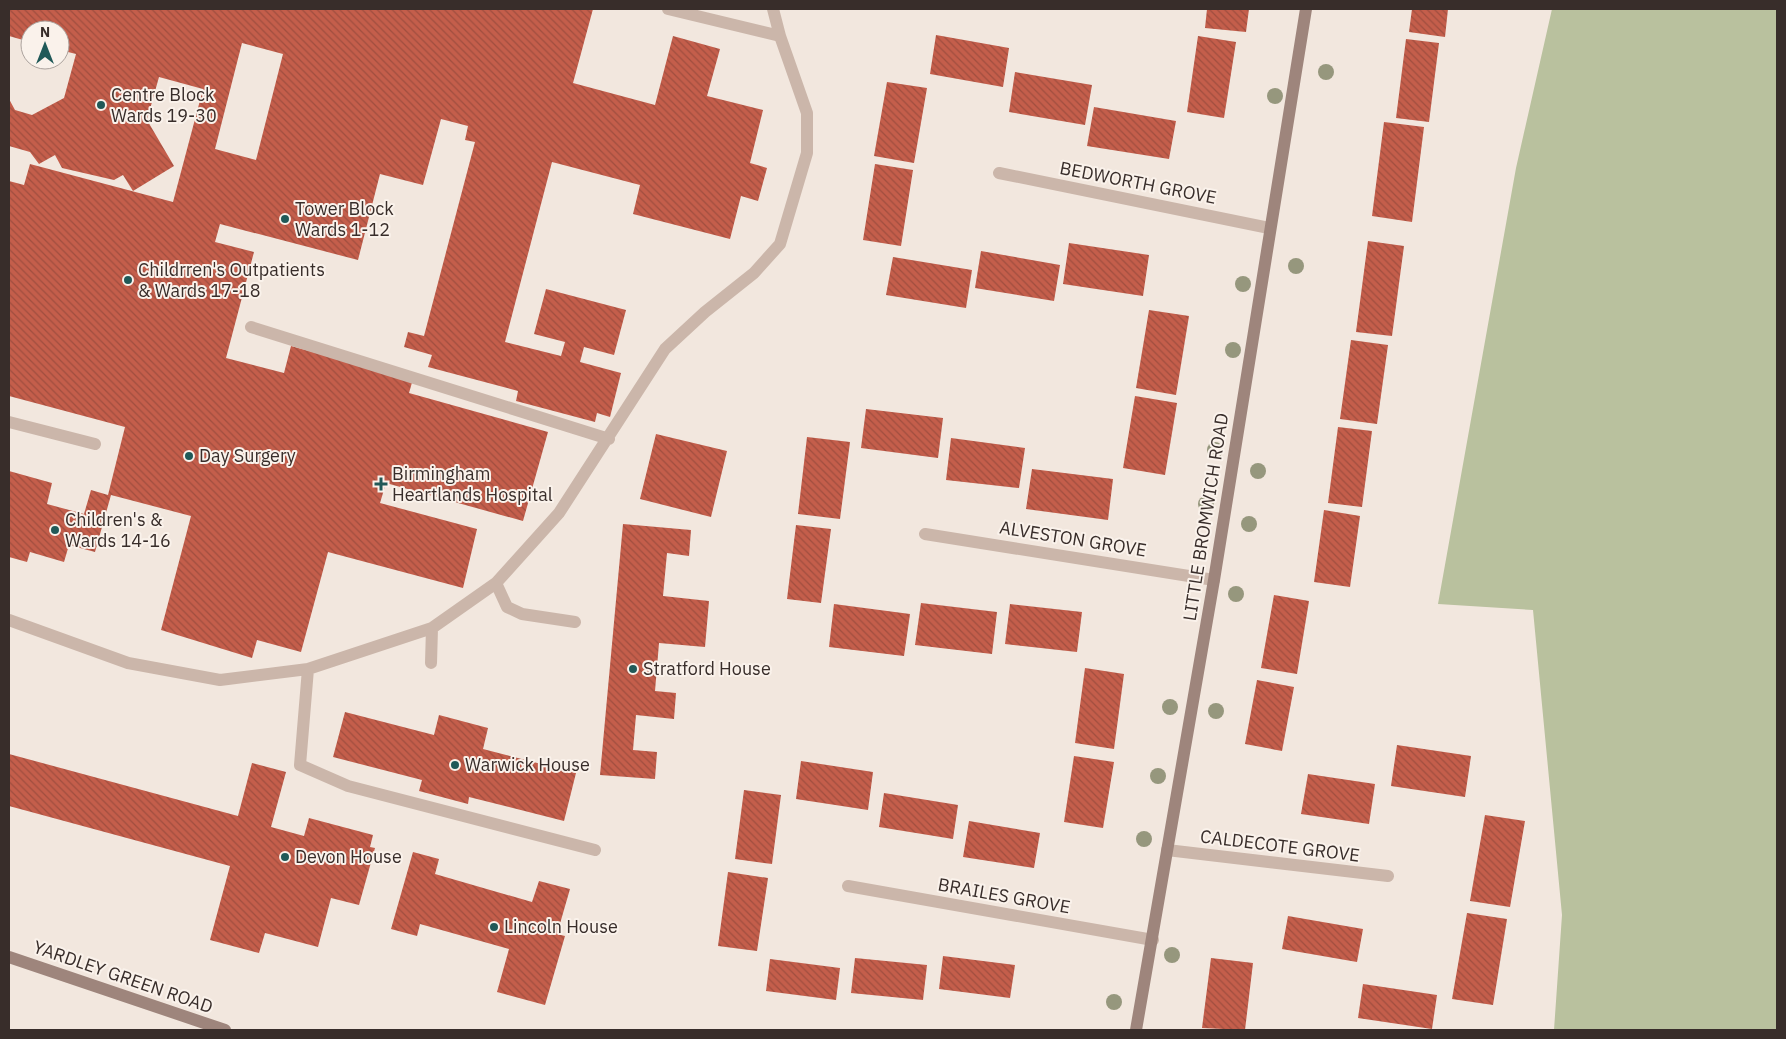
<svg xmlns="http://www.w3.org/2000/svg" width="1786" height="1039" font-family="'IBM Plex Sans',sans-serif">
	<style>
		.park { fill: #b9c19e }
		.building { fill: url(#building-back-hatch); fill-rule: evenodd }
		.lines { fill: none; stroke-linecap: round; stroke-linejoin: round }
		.lane { stroke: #cbb6aa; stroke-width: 12 }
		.street { stroke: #cbb6aa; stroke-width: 12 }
		.secondary { stroke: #9e857c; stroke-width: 12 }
		.tree { fill: #96977d }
		.poi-dot { fill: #205958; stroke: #faf2eb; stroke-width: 2 }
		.labels { text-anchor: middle; stroke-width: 4; stroke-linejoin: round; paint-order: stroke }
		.poi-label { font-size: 18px; fill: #382d2a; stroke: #faf2eb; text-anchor: start }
		.street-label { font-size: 18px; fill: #382d2a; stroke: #faf2eb }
	</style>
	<defs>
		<pattern id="building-back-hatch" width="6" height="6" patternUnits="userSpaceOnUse" patternTransform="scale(1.25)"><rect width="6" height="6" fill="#c45e4b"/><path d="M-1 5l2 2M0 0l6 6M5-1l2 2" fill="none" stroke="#a04e3f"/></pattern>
	</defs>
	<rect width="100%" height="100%" fill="#f2e7de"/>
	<path class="park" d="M1552,9H1777V1030H1554L1562,915L1533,610L1438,604L1516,168Z"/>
	<path class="building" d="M9,9H593L573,83L655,105L673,36L720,49L707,96L763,110L750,163L767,168L758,201L741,196L730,239L633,214L640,185L552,162L505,342L561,356L565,342L534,334L546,289L626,310L614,355L584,347L580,362L621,373L610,417L597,413L595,422L516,401L518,391L428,367L432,355L404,347L408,332L424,336L475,142L465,140L468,126L441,119L423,185L380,174L358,260L220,224L215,242L254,252L226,358L284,373L291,346L413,379L409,393L548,432L523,521L386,483L380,503L477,529L463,588L328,552L301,652L257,640L252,658L161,630L191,516L111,495L95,552L69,545L64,562L30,552L27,562L9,557V471L52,483L47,504L84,514L91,490L108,495L125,427L9,396V181L24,185L30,164L173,202L203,89L159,77L147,120L174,166L133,191L123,175L114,180L62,168L55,155L39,164L30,152L9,146V99L15,110L32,115L64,98L76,54L60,50V30H30V42L9,36ZM242,43L283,54L256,160L215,149Z
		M1207,9H1249L1246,32L1205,28Z
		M1412,9H1448L1445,37L1409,32Z
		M936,35L1009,48L1003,87L930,74Z
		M1198,36L1236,42L1224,118L1187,112Z
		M1406,39L1439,43L1429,122L1396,118Z
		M1015,72L1092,85L1085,125L1009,112Z
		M887,82L927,88L914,163L874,156Z
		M1094,107L1176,121L1169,159L1087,146Z
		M1384,122L1424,127L1412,222L1372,216Z
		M875,164L913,170L901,246L863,240Z
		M1368,241L1404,246L1392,336L1356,332Z
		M1069,243L1149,255L1143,296L1063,284Z
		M981,251L1060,265L1054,301L975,288Z
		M893,257L972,270L966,308L886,295Z
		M1149,310L1189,316L1176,395L1136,388Z
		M1351,340L1388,345L1377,424L1340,419Z
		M1135,396L1177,403L1165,475L1123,468Z
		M866,409L943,418L938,458L861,448Z
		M1338,427L1372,431L1362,507L1328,503Z
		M656,434L727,451L711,517L640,499Z
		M807,437L850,442L840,519L798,514Z
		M951,438L1025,448L1019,488L946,480Z
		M1032,469L1113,479L1108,520L1026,509Z
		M1324,510L1360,516L1350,587L1314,582Z
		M623,524L691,530L689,556L667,553L663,596L709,601L705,647L659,643L655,691L676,693L674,719L636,715L633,750L657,752L655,779L600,775Z
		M796,525L831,529L821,603L787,599Z
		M1274,595L1309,601L1297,674L1261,668Z
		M921,603L997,612L992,654L915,645Z
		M834,604L910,614L904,656L829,647Z
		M1010,604L1082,612L1077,652L1005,644Z
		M1085,668L1124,674L1114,749L1075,743Z
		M1257,680L1294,687L1282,751L1245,744Z
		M345,712L434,735L439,715L488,728L483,749L576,773L564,821L469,797L468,804L419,791L422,780L333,757Z
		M1397,745L1471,756L1465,797L1391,786Z
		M9,754L238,816L252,763L286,772L271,827L304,836L309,818L373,835L370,847L375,848L359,905L331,898L318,947L265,933L259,953L210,940L230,866L9,806Z
		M1074,756L1114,762L1103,828L1064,822Z
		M801,761L873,772L868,810L796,799Z
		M1308,774L1375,784L1369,824L1301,814Z
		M744,790L781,795L772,864L735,859Z
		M884,793L958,805L953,839L879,827Z
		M1485,815L1525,821L1510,907L1470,901Z
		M969,821L1040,833L1034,868L963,857Z
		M413,852L439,859L435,874L532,902L539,881L570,889L557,934L565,936L545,1005L497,992L509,949L420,924L417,936L391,929Z
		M728,872L768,878L757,951L718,946Z
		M1467,913L1507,919L1493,1005L1452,999Z
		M1288,916L1363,929L1357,962L1282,949Z
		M943,956L1015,965L1010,998L939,989Z
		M855,958L927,965L923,1000L851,993Z
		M1211,958L1253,963L1245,1030L1202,1028Z
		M770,959L840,968L836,1000L766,991Z
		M1363,984L1437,995L1432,1029L1358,1018Z"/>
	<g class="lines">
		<path class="lane" d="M668,9L780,36
			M251,327L609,439
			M9,422L95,444
			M496,583L507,607L522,614L575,622
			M9,620L128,663L220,680L308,669L432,628L496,583L559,513L665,349L705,312L754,273L780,244L807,153V113L780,36L773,9
			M431,663L432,628
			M308,669L300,765L348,786L595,850"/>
		<path class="street" d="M999,173L1269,228
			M925,534L1214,580
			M1167,850L1388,876
			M848,886L1153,940"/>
		<path class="secondary" d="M9,957L225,1030
			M1136,1030L1214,580L1306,9"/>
	</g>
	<g class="tree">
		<circle cx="1326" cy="72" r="8"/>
		<circle cx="1275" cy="96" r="8"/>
		<circle cx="1296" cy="266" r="8"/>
		<circle cx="1243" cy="284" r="8"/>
		<circle cx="1233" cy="350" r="8"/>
		<circle cx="1215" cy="450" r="8"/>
		<circle cx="1258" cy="471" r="8"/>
		<circle cx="1206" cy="504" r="8"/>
		<circle cx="1249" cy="524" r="8"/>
		<circle cx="1236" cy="594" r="8"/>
		<circle cx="1170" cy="707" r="8"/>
		<circle cx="1216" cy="711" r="8"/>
		<circle cx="1158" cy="776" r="8"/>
		<circle cx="1144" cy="839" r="8"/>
		<circle cx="1172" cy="955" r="8"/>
		<circle cx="1114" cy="1002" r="8"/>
	</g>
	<g class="poi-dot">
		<circle cx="101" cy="105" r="5"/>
		<circle cx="285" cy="219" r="5"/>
		<circle cx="128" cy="280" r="5"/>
		<circle cx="189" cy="456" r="5"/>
		<path d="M378.5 476.5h5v5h5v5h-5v5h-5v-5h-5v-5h5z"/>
		<circle cx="55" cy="530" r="5"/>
		<circle cx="633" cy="669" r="5"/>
		<circle cx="455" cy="765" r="5"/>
		<circle cx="285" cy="857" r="5"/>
		<circle cx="494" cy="927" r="5"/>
	</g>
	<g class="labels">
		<g class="poi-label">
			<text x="111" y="101">Centre Block<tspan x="111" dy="21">Wards 19-30</tspan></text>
			<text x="295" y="215">Tower Block<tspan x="295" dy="21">Wards 1-12</tspan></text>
			<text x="138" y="276">Childrren's Outpatients<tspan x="138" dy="21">&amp; Wards 17-18</tspan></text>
			<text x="199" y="462">Day Surgery</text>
			<text x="392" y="480">Birmingham<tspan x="392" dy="21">Heartlands Hospital</tspan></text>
			<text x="65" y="526">Children's &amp;<tspan x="65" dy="21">Wards 14-16</tspan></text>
			<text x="643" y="675">Stratford House</text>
			<text x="465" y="771">Warwick House</text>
			<text x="295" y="863">Devon House</text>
			<text x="504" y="933">Lincoln House</text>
		</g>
		<g class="street-label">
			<text transform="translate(1138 183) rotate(11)" y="6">BEDWORTH GROVE</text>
			<text transform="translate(1206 517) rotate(-81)" y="6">LITTLE BROMWICH ROAD</text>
			<text transform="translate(1073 539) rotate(9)" y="6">ALVESTON GROVE</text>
			<text transform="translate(1280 846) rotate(7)" y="6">CALDECOTE GROVE</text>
			<text transform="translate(1004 896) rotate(10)" y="6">BRAILES GROVE</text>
			<text transform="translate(123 977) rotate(19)" y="6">YARDLEY GREEN ROAD</text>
		</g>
	</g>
	<rect width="1786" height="1039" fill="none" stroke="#382d2a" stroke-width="20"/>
	<g transform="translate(45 45)"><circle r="24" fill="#faf2eb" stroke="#aca39e"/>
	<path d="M0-4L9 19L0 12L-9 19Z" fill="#205958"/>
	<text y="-8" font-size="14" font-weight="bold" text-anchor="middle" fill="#382d2a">N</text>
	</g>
</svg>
